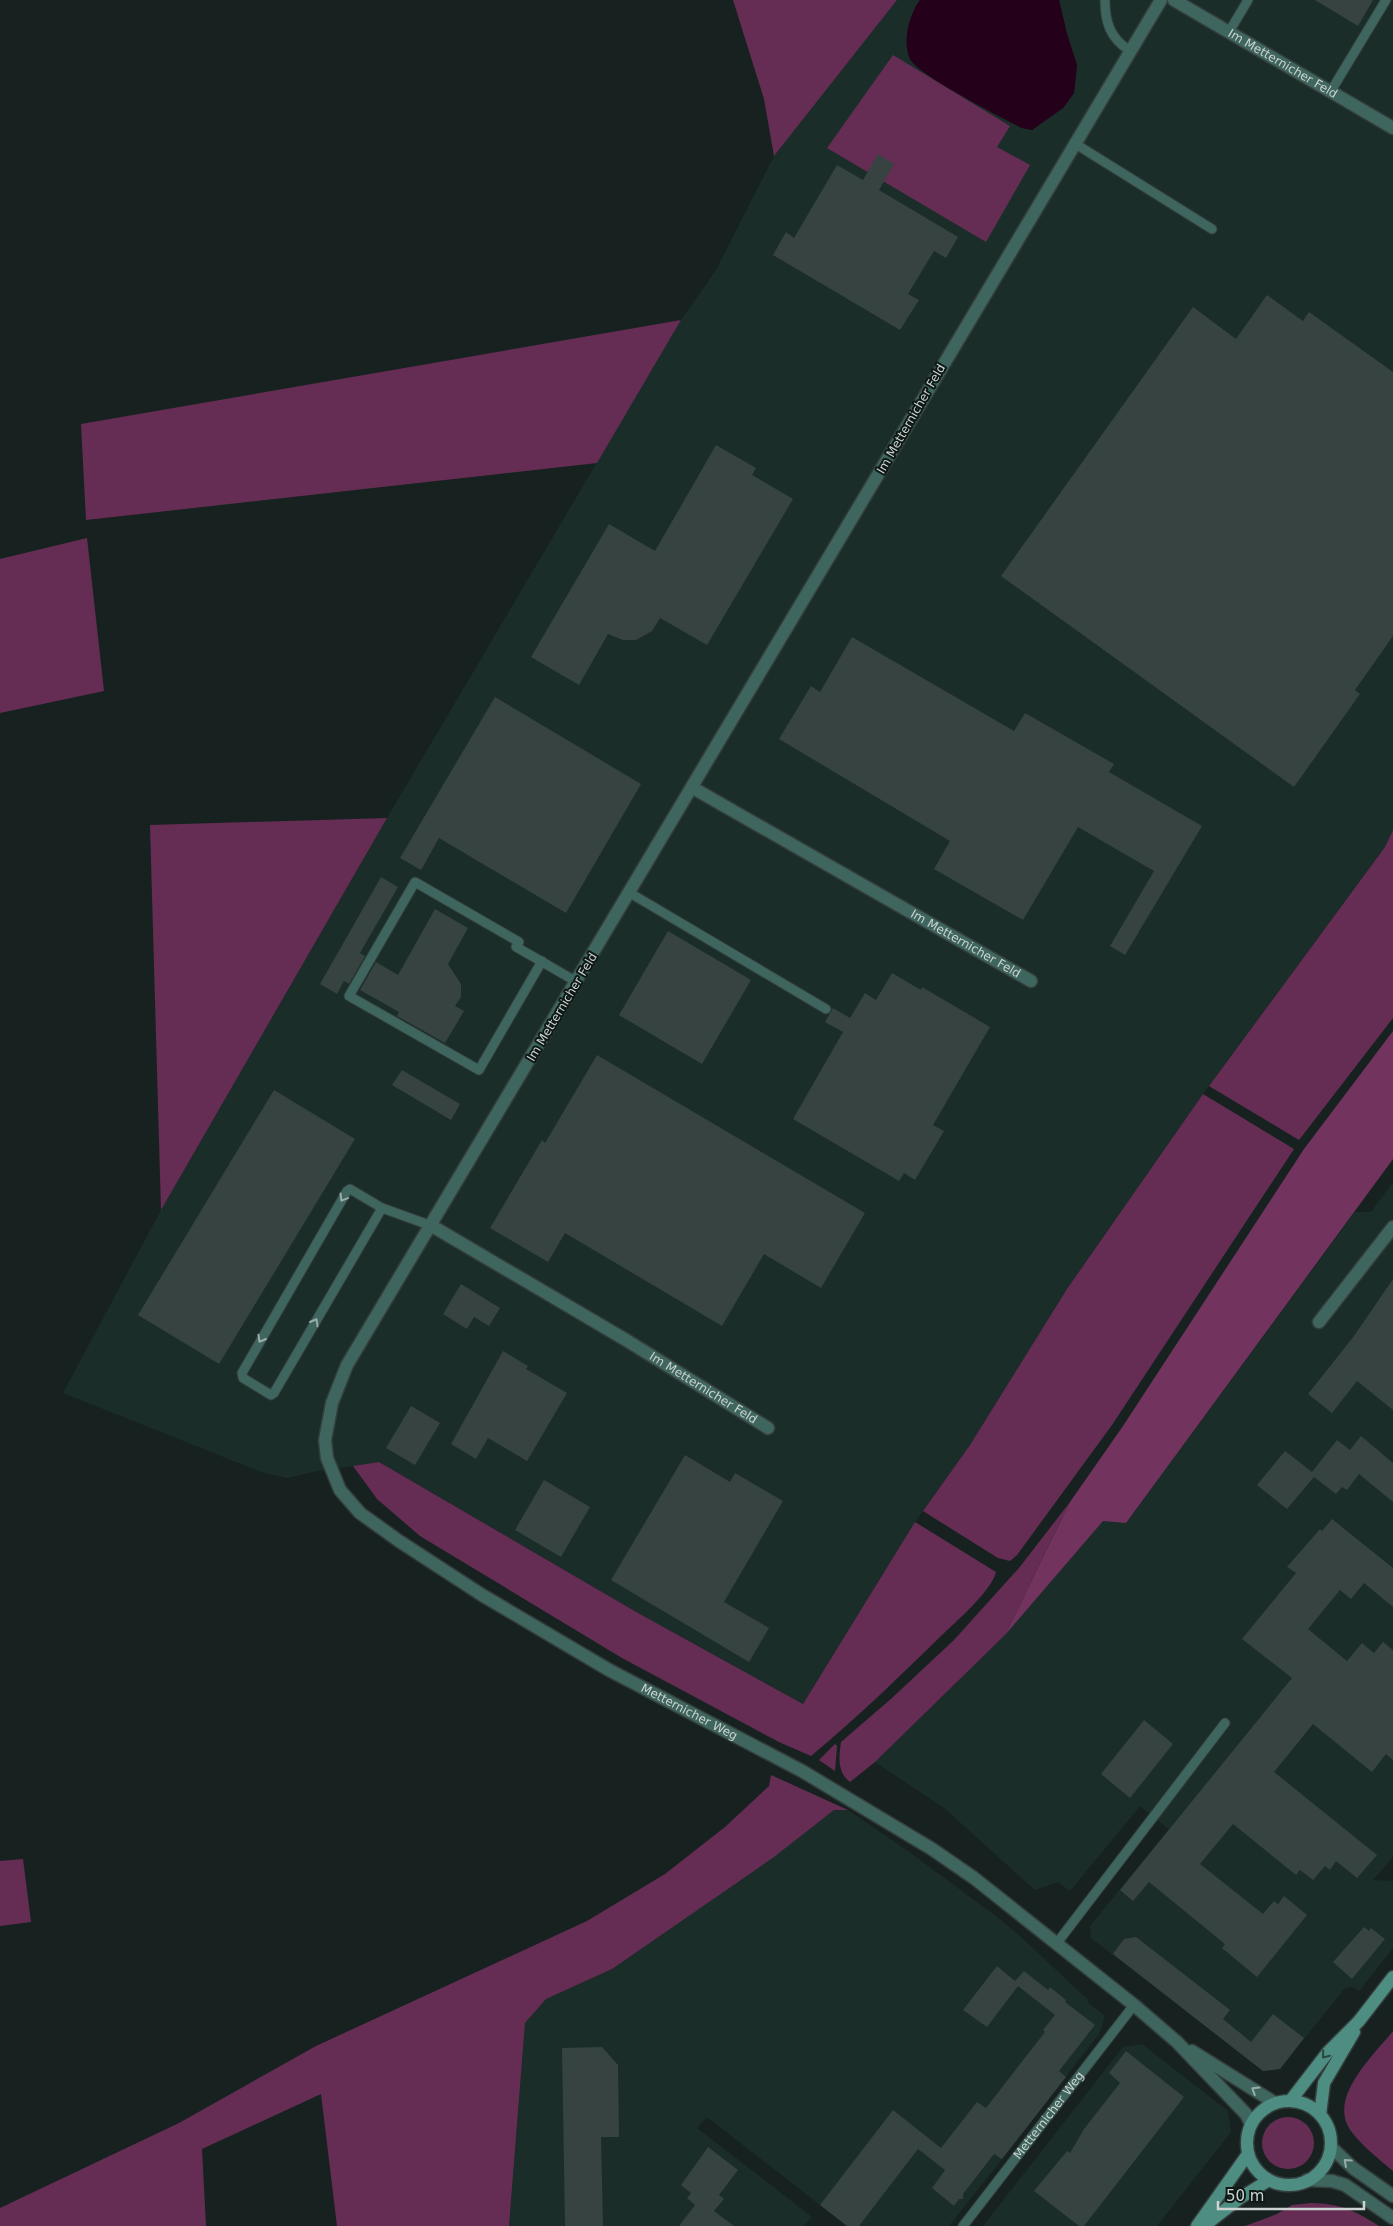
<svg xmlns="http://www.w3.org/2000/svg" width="1393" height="2226" font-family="'DejaVu Sans',sans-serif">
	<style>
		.built { fill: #1a2d29 }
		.green { fill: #662d54 }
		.forest { fill: #72345e }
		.water { fill: #25001a }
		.building { fill: #374340 }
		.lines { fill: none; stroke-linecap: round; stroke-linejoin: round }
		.service-casing { stroke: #343e3c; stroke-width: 11 }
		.minor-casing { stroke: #343e3c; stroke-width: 15 }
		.tertiary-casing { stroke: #343e3c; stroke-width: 15 }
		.secondary-casing { stroke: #343e3c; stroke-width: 15 }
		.service { stroke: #3f665e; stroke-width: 9 }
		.minor { stroke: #3f665e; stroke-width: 12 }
		.tertiary { stroke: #3f665e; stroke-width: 12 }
		.secondary { stroke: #4e8e82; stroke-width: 12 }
		.oneway { stroke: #9bada9 }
		.oneway2 { stroke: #284841 }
		.labels { text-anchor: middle; stroke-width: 4; stroke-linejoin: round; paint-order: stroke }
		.street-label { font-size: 12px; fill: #ccd3d2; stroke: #0e1916 }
	</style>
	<rect width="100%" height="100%" fill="#172220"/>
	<path class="built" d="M897,0H920L915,7L924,72L996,115L1022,128L1032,130L1063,108L1074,93L1077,65L1067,34L1059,0H1393V830L1385,847L1203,1094L1067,1289L970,1445L915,1522L803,1704L638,1613L379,1462L313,1472L288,1478L261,1472L63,1393L161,1210L387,818L681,320L716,270L774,156Z
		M1393,1182V1857L1373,1880L1393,1881V1948L1359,1991L1353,1987L1345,1988L1280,2069L1263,2071L1091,1938L1090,1926L1169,1829L1140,1806L1070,1891L1058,1882L1035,1890L944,1808L875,1762L1005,1635L1103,1520L1126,1523L1355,1212H1371Z
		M834,1810H848L908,1851L1001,1920L1020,1936L1088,2000L1087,2002L1105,2016L1099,2034L1002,2159L949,2226H847L707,2117L697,2128L812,2217L804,2226H509L525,2023L546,1999L612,1969Z
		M1142,2044L1228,2111L1231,2132L1157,2226H983L1123,2047Z"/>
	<path class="green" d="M733,0H897L774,156L764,99Z
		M893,55L1010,126L997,147L1030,165L986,242L827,148Z
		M681,320L597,463L86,520L81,424Z
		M87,538L104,691L0,713V559Z
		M387,818L161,1210L150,825Z
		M1393,830V1018L1299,1140L1209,1086L1385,847Z
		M1203,1094L1294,1149L1112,1425L1017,1555L1010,1561L998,1558L923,1511L970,1445L1067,1289Z
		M379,1462L638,1613L803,1704L915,1522L996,1572C992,1590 957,1621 942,1635C900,1676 857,1718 811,1756L779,1742L622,1658L420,1536L377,1499L353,1466Z
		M1070,1502L1005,1635L875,1762L850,1782C837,1772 839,1757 841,1742L892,1698L954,1640L1019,1568Z
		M835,1744L837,1746L835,1771L819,1760Z
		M771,1775L848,1810H834L774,1857L612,1969L546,1999L525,2023L509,2226H337L321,2094L202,2149L206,2226H0V2208L179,2123L316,2046L587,1921L665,1874L725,1827L769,1786Z
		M23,1859L31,1922L0,1926V1861Z
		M1393,2031V2171C1379,2159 1361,2145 1351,2131C1327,2098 1373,2056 1393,2031Z
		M1262 2143a26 26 0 1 1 52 0a26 26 0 1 1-52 0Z
		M1311,2203C1341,2204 1354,2210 1379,2226H1245L1277,2214L1292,2205Z"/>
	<path class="forest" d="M1393,1031V1159L1126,1523L1103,1521L1005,1635L1070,1502L1123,1426L1304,1149Z"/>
	<path class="water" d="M920,0H1059L1067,34L1077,65L1074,93L1063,108L1032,130L1022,128C1002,118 918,75 910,59C902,41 909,15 920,0Z"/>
	<path class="building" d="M1315,0H1373L1358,26Z
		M878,154L894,164L879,190L958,237L946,258L934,251L908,294L919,300L900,330L773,255L786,232L794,238L837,165L863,180Z
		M1267,295L1303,321L1309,312L1393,372V636L1355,690L1360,694L1294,787L1001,576L1193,307L1236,339Z
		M716,445L756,468L752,475L793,499L707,645L660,618L652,631L636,640H623L608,634L579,685L531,657L609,524L655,551Z
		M852,637L1014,731L1025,713L1114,764L1109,772L1202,826L1125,955L1110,946L1154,871L1078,827L1023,920L934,869L950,841L779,739L811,686L820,692Z
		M495,697L641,784L566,913L439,838L421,870L400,858Z
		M381,877L398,887L360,953L365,956L349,984L344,981L337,994L320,984Z
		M435,909L468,928L448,964L461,984V997L455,1006L464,1011L445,1043L397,1016L399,1012L360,990L376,962L398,975Z
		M668,931L751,980L702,1064L619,1015Z
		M892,973L921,990L922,987L990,1027L933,1125L944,1131L915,1180L904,1173L899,1181L793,1119L843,1032L825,1022L833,1008L850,1018L865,993L876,1000Z
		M597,1055L865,1213L821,1288L764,1254L722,1326L565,1233L548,1262L490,1228L542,1140L545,1143Z
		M402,1070L460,1104L451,1120L392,1085Z
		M274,1090L355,1139L219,1364L138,1315Z
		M1393,1279V1410L1357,1381L1332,1413L1308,1394L1354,1336Z
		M461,1284L500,1308L489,1326L474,1317L467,1329L443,1314Z
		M503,1351L528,1366L526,1369L567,1393L527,1461L488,1438L476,1459L451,1444Z
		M411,1406L440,1423L415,1465L386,1448Z
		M1361,1436L1393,1463V1502L1359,1474L1347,1490L1342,1487L1336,1494L1314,1477L1287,1509L1257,1485L1285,1451L1312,1472L1337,1440L1350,1450Z
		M685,1455L730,1482L735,1473L783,1501L724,1602L769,1628L749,1662L611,1580Z
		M544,1480L590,1507L561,1557L515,1530Z
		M1332,1519L1393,1568V1607L1364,1583L1351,1599L1340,1590L1308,1629L1347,1661L1362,1643L1374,1653L1383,1642L1393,1650V1760L1386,1754L1372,1772L1313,1724L1274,1772L1377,1855L1357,1878L1336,1861L1330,1870L1325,1866L1313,1880L1300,1870L1296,1875L1233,1824L1200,1864L1263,1914L1274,1901L1278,1904L1284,1896L1307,1915L1257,1977L1222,1948L1225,1944L1149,1882L1133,1901L1120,1890L1292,1678L1242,1639L1296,1573L1287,1567L1320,1529L1322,1531Z
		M1144,1720L1173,1744L1130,1798L1101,1774Z
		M1364,1927L1369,1931L1371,1928L1385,1939L1352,1979L1333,1962Z
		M1136,1937L1230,2010L1223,2019L1251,2042L1273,2014L1304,2038L1280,2069L1263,2071L1113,1954L1124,1939Z
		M997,1966L1015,1981L1024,1971L1048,1990L1050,1987L1066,2000L1065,2002L1095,2025L1059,2071L1066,2077L1002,2159L994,2154L963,2194V2199H959L954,2206L932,2188L945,2170L918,2149L859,2226H847L820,2205L893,2110L941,2148L977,2102L986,2108L1045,2032L1043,2030L1055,2015L1018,1986L987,2027L963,2010Z
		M602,2047L618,2065L619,2137H601L603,2226H565L562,2048Z
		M1126,2051L1184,2097L1084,2226H1079L1034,2191L1067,2151L1070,2153L1084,2129L1120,2083L1109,2073Z
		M708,2147L738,2170L719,2195L724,2199L714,2211L734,2226H679L695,2205L687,2198L691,2193L681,2185Z"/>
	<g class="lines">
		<g class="service-casing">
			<g id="service">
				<path d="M1105,0C1105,22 1110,38 1129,50"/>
				<path d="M1229,32L1248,0"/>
				<path d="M1331,91L1386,0"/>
				<path d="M1074,143L1212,229"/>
				<path d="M630,893L826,1009"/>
				<path d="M542,961L479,1070L349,996L415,882L519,942L516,947C536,958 556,970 577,982"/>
				<path d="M382,1208L274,1393L271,1395L243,1378L242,1373L347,1191L350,1189L382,1208L432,1226"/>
				<path d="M1057,1943L1225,1723"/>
				<path id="s1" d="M963,2226L1134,2005"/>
			</g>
		</g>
		<g class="minor-casing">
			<g id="minor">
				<path id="s2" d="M1174,0L1393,128"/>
				<path id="s3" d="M693,788L1031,981"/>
				<path id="s4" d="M432,1226L626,1340L768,1428"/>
				<path d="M1319,1322L1393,1227"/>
				<path d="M1331,2147L1353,2168L1393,2196"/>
				<path d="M1307,2180L1332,2181L1345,2185L1393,2218"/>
			</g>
		</g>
		<g class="tertiary-casing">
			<g id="tertiary">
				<path id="s5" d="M1161,0L347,1365L332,1403L325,1440L327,1458L340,1490L360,1513L399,1541L482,1595L609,1670L802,1771L932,1849L974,1878L1134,2005L1177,2042L1246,2114L1251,2124"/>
				<path d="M1192,2051L1275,2103"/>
			</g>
		</g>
		<g class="secondary-casing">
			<path id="secondary" d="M1291,2100L1328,2052L1359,2021L1393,1977
				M1247 2143a42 42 0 1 1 84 0a42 42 0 1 1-84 0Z
				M1320,2115L1324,2083L1354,2032
				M1197,2226L1248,2154
				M1204,2226L1240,2198L1269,2180"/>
		</g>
		<use href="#service" class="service"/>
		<use href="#minor" class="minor"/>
		<use href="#tertiary" class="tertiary"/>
		<use href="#secondary" class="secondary"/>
	</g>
	<defs><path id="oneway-chevron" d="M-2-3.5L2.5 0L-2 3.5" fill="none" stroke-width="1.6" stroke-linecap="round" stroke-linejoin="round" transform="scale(1.25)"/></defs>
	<g class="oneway">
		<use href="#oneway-chevron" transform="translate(343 1198) rotate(121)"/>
		<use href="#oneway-chevron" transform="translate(315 1322) rotate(-60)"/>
		<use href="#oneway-chevron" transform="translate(261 1339) rotate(120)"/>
		<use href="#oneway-chevron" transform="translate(1255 2090) rotate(-148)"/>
		<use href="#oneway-chevron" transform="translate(1347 2162) rotate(-138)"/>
	</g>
	<use class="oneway2" href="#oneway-chevron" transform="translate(1325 2055) rotate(129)"/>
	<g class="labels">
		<g class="street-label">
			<text dy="4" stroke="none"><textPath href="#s2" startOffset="126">Im Metternicher Feld</textPath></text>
			<text transform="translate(911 419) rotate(-60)" y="4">Im Metternicher Feld</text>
			<text dy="4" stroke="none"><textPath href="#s3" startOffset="314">Im Metternicher Feld</textPath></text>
			<text transform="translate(562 1007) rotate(-59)" y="4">Im Metternicher Feld</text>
			<text dy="4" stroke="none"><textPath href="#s4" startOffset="316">Im Metternicher Feld</textPath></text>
			<text dy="4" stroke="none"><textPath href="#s5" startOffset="2136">Metternicher Weg</textPath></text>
			<text dy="4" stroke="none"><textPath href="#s1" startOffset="140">Metternicher Weg</textPath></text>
		</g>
	</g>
	<path d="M1218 2201v8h146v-8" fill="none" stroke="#ccd3d2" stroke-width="2.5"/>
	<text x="1226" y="2201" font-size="15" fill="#ccd3d2" stroke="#0e1916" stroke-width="4" paint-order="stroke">50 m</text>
</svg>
